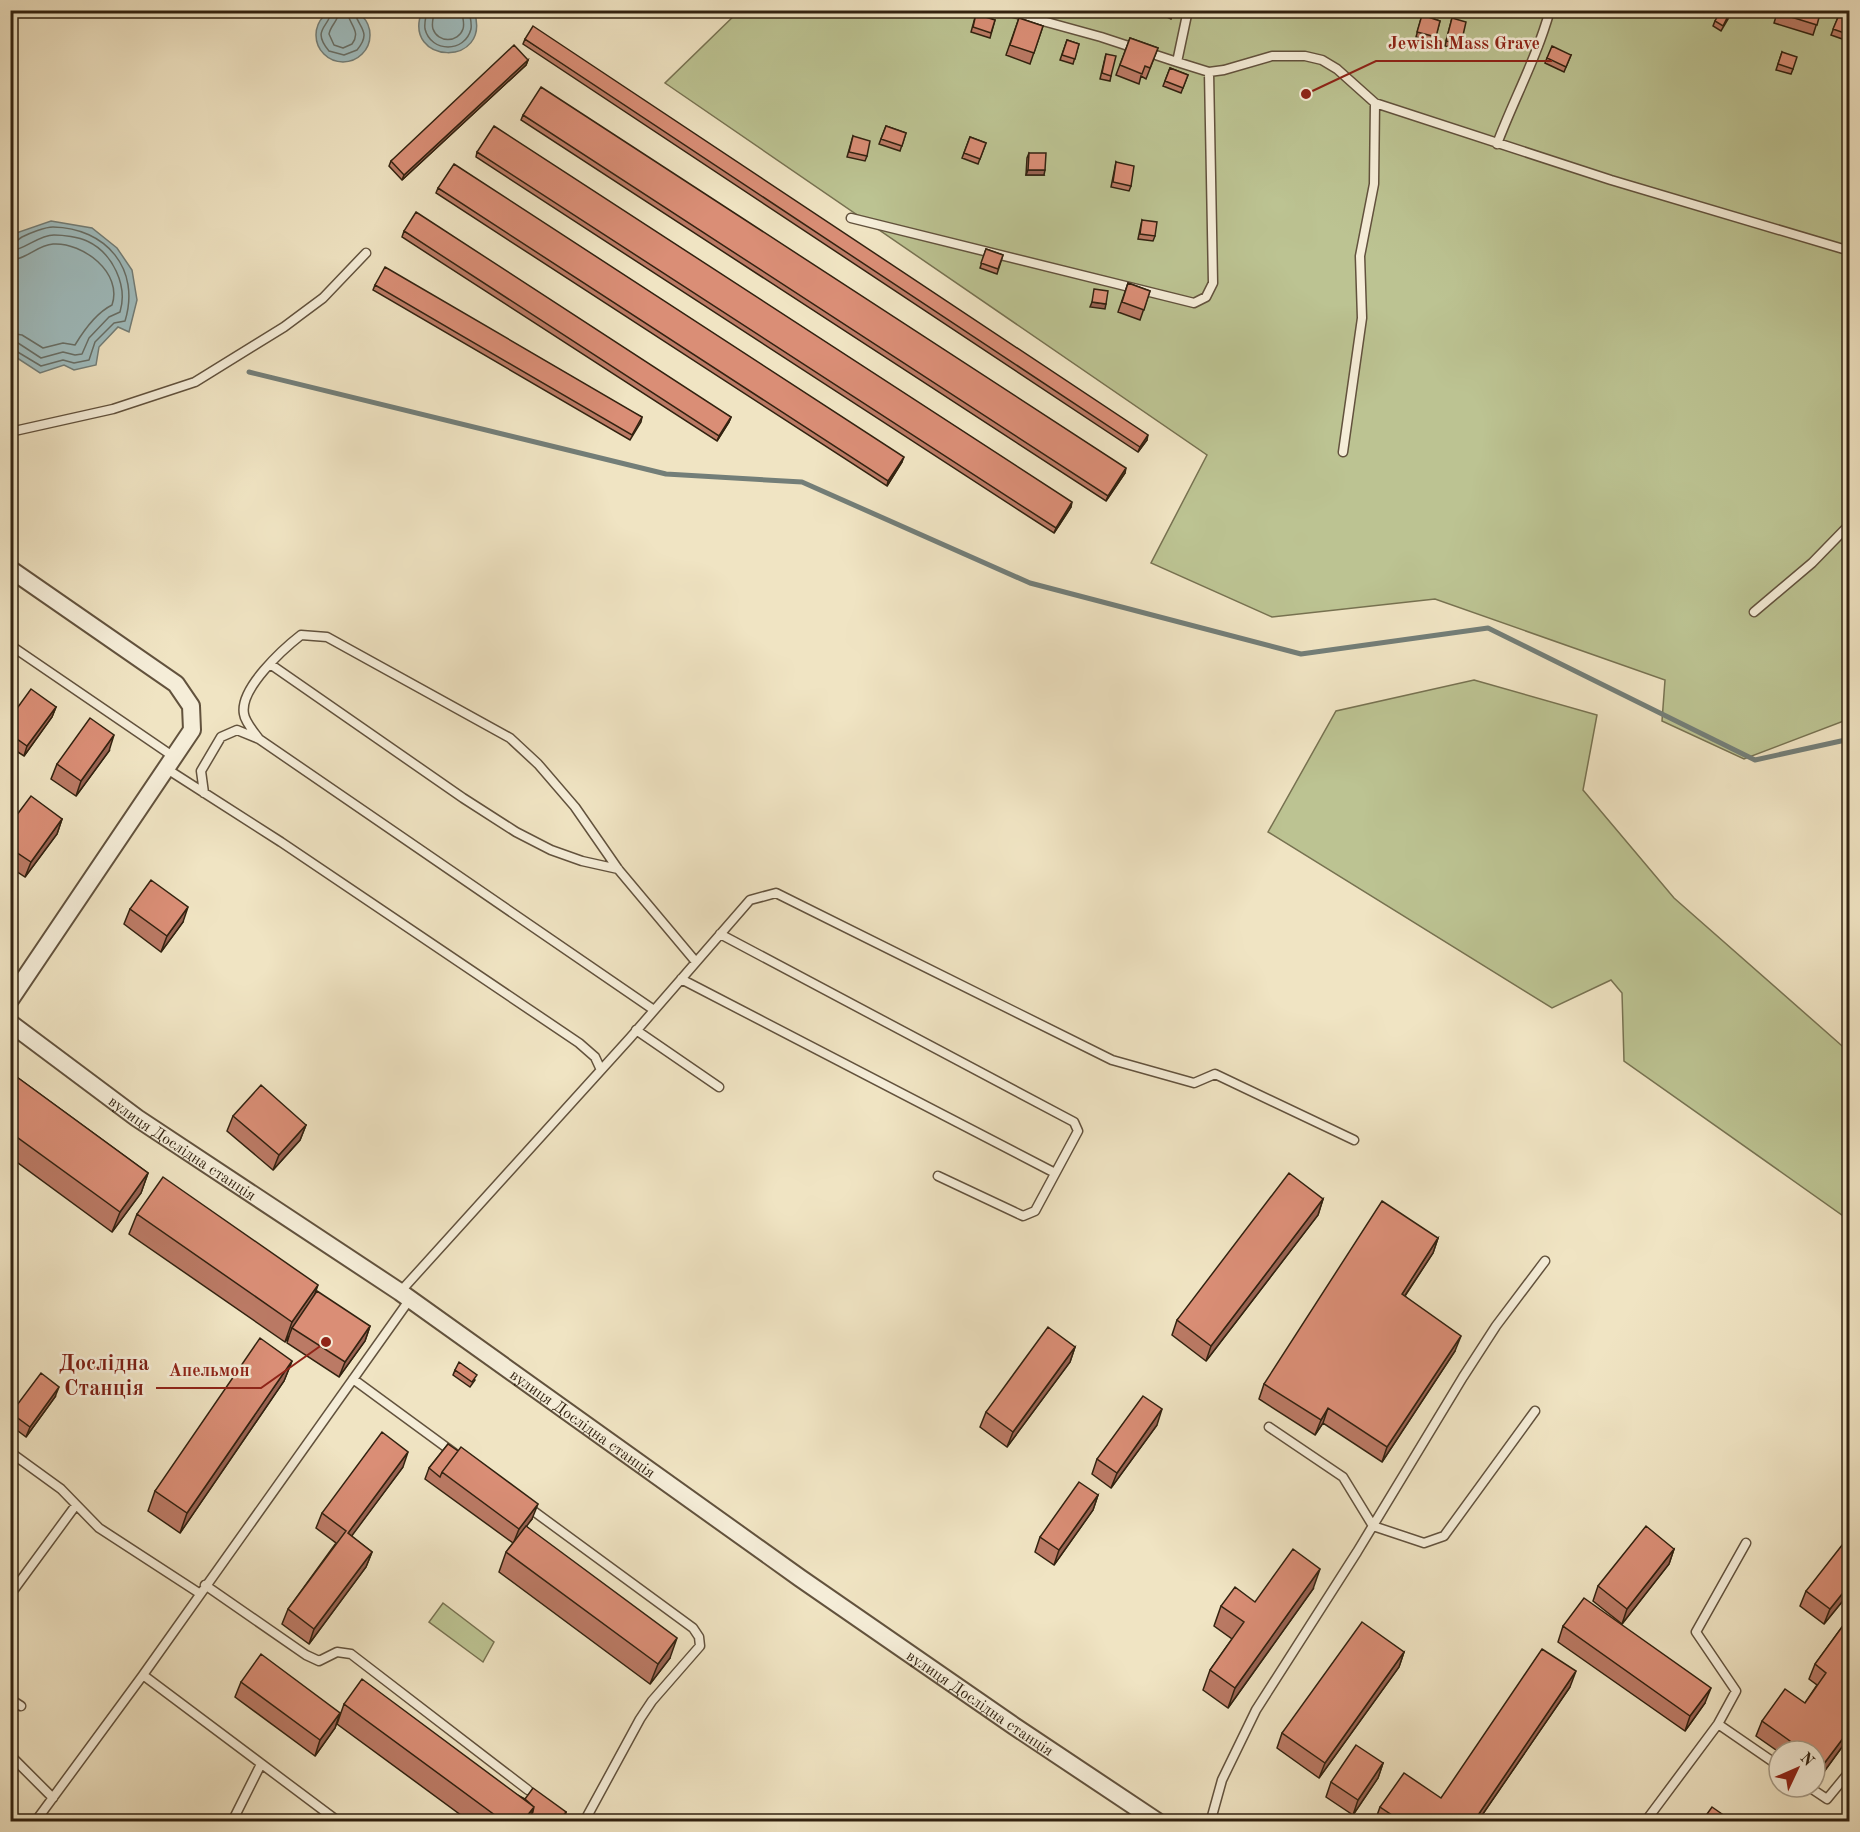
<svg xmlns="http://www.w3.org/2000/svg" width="1860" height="1832" font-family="'Old Standard TT',serif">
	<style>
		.green { fill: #bcc392; stroke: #777251; stroke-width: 1.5 }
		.water { fill: #9fbcbe; stroke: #737e78; stroke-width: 1.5 }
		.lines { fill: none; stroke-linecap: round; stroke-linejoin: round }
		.shore { stroke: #686f67; stroke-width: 1.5 }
		.stream { stroke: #737e78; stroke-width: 5 }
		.lane-casing { stroke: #62523d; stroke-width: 11 }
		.street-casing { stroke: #62523d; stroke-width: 20 }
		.lane { stroke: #f5edd8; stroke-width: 8 }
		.street { stroke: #f5edd8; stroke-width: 16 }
		.wall { fill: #bb7a65; stroke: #322210; stroke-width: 1.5 }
		.shaded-wall { fill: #996353; stroke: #322210; stroke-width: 1.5 }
		.building { fill: #da8e76; stroke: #322210; stroke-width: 1.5 }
		.labels { text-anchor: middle; stroke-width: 5; stroke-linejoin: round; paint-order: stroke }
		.street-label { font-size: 16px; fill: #322210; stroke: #f5edd8 }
		.district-label { font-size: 22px; font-weight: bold; fill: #7a1f14; stroke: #f5edd8 }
		.leader { fill: none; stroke: #8f2418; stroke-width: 2 }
		.callout-dot { fill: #8f2418; stroke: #f5edd8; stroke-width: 2 }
		.callout-label { font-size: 18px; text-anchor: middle; font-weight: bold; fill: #8f2418; stroke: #f5edd8; stroke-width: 5; stroke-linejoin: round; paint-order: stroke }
	</style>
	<rect width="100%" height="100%" fill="#f0e4c3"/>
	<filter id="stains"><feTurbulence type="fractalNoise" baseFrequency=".00333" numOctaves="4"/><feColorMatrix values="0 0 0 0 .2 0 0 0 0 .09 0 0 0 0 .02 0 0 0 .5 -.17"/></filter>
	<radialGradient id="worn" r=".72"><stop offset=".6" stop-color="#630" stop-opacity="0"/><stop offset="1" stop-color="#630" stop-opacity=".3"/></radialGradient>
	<path class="green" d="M739,11H1849V719L1744,759L1662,721L1665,680L1435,599L1272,617L1151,563L1207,455L665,83Z
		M1474,680L1597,715L1583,790L1674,898L1849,1052V1220L1624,1061L1622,993L1611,980L1552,1008L1268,832L1336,711Z
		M443,1603L494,1642L483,1662L429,1622Z"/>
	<path class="water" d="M316 35a27 27 0 1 1 54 0a27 27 0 1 1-54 0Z
		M422,11H474C493,68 401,65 422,11Z
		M51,221L92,228L117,248L132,270L137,300L129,332L118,327L99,347L96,365L74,370L64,365L40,373L11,354V241L16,233Z"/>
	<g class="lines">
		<path class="shore" d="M332,10C329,28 311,29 329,51L344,55L357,50C373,31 357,27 354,10
			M339,10C339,21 331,24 329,34L334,45L343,48L352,44C362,31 348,24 347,10
			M427,10C426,17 424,23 425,29C431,53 465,53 471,29C472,23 470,17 469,10
			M434,10C434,17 431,23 433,29C438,43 458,43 463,29C465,23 462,17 462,10
			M10,244C16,243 17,240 22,237C30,233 45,227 53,227C106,228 141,269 125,321L114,323L95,342L89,360L74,363L63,360L41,366L16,351L10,350
			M10,251C25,250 38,235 54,235C63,235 79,237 87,241C113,253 128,286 120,312L109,317L89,338L82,354L75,355L63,352L41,358L18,343L10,342
			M10,260C26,260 37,245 53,244C83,242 123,273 112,305C96,313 84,330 75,345L63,343L43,348L22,335L10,333"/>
		<path class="stream" d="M249,372L666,474L802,482L1030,583L1301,654L1488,628L1755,760L1850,739"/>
		<g class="lane-casing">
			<path id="lane" d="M1003,10L1101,37L1177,62
				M1188,10L1177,62L1209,72L1224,70L1272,56H1305L1322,60L1337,69L1375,103L1611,180L1850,251
				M1497,144C1514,99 1537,57 1550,10
				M851,218L1194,303L1206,297L1213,283L1209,72
				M10,432L113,409L195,382L284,327L323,298L366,253
				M1343,452L1362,318L1360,256L1374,184L1375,103
				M1754,612L1812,563L1850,524
				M10,645L174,757
				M270,664L463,798L516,832L551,850L582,861L618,869
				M259,739C254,732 245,722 244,714C239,689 283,649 301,635L327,637L510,738L538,764L575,807L618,869L696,962
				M167,769L281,842L579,1043L595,1057L601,1070
				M204,793L201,771L221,737L237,730L259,739L654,1010
				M720,934L1074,1122L1078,1131L1035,1211L1023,1216L938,1176
				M681,979L1055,1173
				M636,1030L719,1087
				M400,1292L630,1038L750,900L776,893L1112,1060L1194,1083L1215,1074L1354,1140
				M353,1379L454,1453
				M1269,1427L1343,1477L1373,1526L1424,1543L1444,1536L1535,1411
				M10,1452L61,1489L99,1528L199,1593
				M528,1507L693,1628L699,1637L700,1646L652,1701L640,1719L584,1822
				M205,1585L306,1655L319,1661L337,1652L351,1654L528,1790
				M10,1595L76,1505
				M10,1699L21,1706
				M1718,1724L1779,1766
				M10,1755L53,1798
				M1809,1787L1827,1799L1850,1771
				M35,1822L143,1675
				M232,1822L261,1764
				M339,1822L143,1675L410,1299
				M1208,1822L1212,1816L1222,1780L1256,1710L1357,1552L1463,1377L1496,1326L1545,1261
				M1645,1822L1718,1724L1736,1691L1696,1632L1746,1543"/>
		</g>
		<g class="street-casing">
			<g id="street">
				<path d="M10,569L176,684L191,706L192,730L10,1000"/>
				<path id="s1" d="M10,1023L137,1118L400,1292L800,1578L1014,1726L1158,1822"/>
			</g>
		</g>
		<use href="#lane" class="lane"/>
		<use href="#street" class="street"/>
	</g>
	<path class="wall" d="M1152,10H1174L1171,19Z
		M1778,10H1821L1813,35L1774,23Z
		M976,14L995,20L990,38L971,32Z
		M1422,15L1440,21L1434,42L1416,37Z
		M1839,15L1850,19V38L1848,41L1831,35Z
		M1019,18L1043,26L1030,64L1006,55Z
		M1452,18L1461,44L1459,49L1445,46Z
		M1728,19L1721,31L1713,26L1715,21Z
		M1130,38L1158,48L1146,79L1141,76L1139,84L1116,75Z
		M525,39L1147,440L1138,452L523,44Z
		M1067,40L1079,44L1073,64L1060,60Z
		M1782,52L1793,69L1791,74L1776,70Z
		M1106,54L1111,76L1110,81L1100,79Z
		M1571,55L1564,72L1545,63L1547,58Z
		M528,60L526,65L402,180L389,166L391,161Z
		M1170,68L1188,75L1181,93L1163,86Z
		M523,115L1125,473L1106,501L521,120Z
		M886,126L906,133L900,151L879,144Z
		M853,136L867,156L865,161L847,157Z
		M970,137L986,143L978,164L962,158Z
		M477,152L1071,507L1054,533L476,157Z
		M1029,153L1044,175H1026L1027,158Z
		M1116,162L1131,186L1129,191L1111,187Z
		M438,188L902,462L887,486L436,193Z
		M1142,220L1155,236L1153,241L1138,239Z
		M404,231L731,417L729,422L717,441L402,237Z
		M986,249L1003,255L997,274L980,268Z
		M1128,283L1150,291L1140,320L1118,312Z
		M375,285L642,417L641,422L630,440L373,290Z
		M56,707L52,717L24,756L10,747V718Z
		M109,751L76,796L51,779L57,764Z
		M62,819L57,834L25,877L10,867V824Z
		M130,909L183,922L161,952L124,924Z
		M10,1072L148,1173L141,1193L112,1232L10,1157Z
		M233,1116L306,1125L300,1140L273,1170L227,1131Z
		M1323,1199L1318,1215L1206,1361L1172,1335L1177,1320Z
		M137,1214L315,1295L370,1326L365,1341L339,1377L287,1343L289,1336L285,1342L129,1234Z
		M1438,1238L1433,1253L1405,1296L1455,1351L1382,1462L1323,1423L1315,1435L1259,1399L1264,1384Z
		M1075,1347L1070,1362L1007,1447L980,1427L986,1412Z
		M292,1361L284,1381L180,1533L148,1511L155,1491Z
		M455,1370L475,1380L470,1387L453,1375Z
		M55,1397L26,1437L10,1425L11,1413Z
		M1157,1425L1111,1488L1092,1474L1097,1459Z
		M448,1444L532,1519L526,1526L670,1658L650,1684L499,1572L506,1552L513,1543L425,1479L429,1468Z
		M403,1467L351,1536L372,1552L366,1567L309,1644L282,1624L288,1609L336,1543L316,1528L322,1513Z
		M1098,1495L1093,1510L1054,1565L1035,1552L1040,1537Z
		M1674,1549L1669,1564L1622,1624L1593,1601L1598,1586Z
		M1313,1589L1228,1708L1203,1690L1210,1670L1232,1639L1214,1626L1221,1606L1255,1602Z
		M1806,1591L1850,1592L1824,1624L1800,1606Z
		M1850,1616V1736L1818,1780L1815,1778V1751H1779V1752L1756,1736L1762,1721L1805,1703L1817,1685L1809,1679L1815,1664Z
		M1563,1626L1705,1703L1685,1731L1558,1642Z
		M1404,1652L1399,1667L1319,1778L1277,1748L1282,1733Z
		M241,1682L340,1713L335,1728L315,1756L235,1697Z
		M1570,1687L1478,1821H1375L1380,1807L1441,1798Z
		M344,1704L525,1799L566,1812L563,1821H469L337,1724Z
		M1383,1763L1378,1778L1353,1815L1326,1797L1331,1782Z"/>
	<path class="shaded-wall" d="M528,60L526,65L402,180L404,175Z
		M1028,170H1045L1044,175H1026Z
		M1092,302L1106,304L1105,309L1090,307Z
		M731,417L729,422L717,441L719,436Z
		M1148,435L1147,440L1138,452L1140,447Z
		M904,457L902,462L887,486L888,481Z
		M1126,468L1125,473L1106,501L1108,496Z
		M1072,502L1071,507L1054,533L1056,528Z
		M56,707L52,717L24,756L27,746Z
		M114,735L109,751L76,796L81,781Z
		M62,819L57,834L25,877L31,862Z
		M188,907L183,922L161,952L167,936Z
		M306,1125L300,1140L273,1170L279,1155Z
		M148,1173L141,1193L112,1232L120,1212Z
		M17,1187L11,1202L10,1203V1195Z
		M1323,1199L1318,1215L1206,1361L1211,1346Z
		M1438,1238L1433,1253L1396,1309L1402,1294Z
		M318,1285L311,1305L292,1328L289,1336L285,1342L292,1322Z
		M370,1326L365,1341L339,1377L345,1362Z
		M1461,1336L1455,1351L1382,1462L1387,1447Z
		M1075,1347L1070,1362L1007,1447L1013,1432Z
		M292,1361L284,1381L180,1533L187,1513Z
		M59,1387L55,1397L26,1437L30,1427Z
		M1328,1408L1323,1423L1315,1435L1321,1420Z
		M1162,1409L1157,1425L1111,1488L1117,1473Z
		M408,1452L403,1467L342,1549L348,1533Z
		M1098,1495L1093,1510L1054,1565L1059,1550Z
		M538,1504L532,1519L513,1544L519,1529Z
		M1674,1549L1669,1564L1622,1624L1627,1609Z
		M372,1552L366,1567L309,1644L314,1629Z
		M1320,1569L1313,1589L1228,1708L1235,1688Z
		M1850,1584V1592L1824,1624L1830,1609Z
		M677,1638L670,1658L650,1684L658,1664Z
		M1404,1652L1399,1667L1319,1778L1325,1763Z
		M1576,1671L1570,1687L1478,1821H1474Z
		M1711,1688L1705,1703L1685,1731L1690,1716Z
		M340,1713L335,1728L315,1756L320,1740Z
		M1850,1729V1736L1818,1780L1823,1765Z
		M1383,1763L1378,1778L1353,1815L1358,1800Z
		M534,1807L529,1821H523Z
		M566,1812L563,1821H559Z"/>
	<path class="building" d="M1721,10H1724L1729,14L1723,26L1715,21Z
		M1779,10H1821L1817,25L1778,13Z
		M976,14L995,20L991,33L973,27Z
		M1422,15L1440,21L1436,37L1417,32Z
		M1839,15L1850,19V35L1833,29Z
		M1019,18L1043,26L1034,53L1010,45Z
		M1452,18L1466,22L1461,44L1446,41Z
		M533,26L1148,435L1140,447L525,39Z
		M1130,38L1158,48L1150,68L1145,66L1142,74L1120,65Z
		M1067,40L1079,44L1075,59L1062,55Z
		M514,45L528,60L404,175L391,161Z
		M1552,46L1571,55L1566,67L1547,58Z
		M1782,52L1797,57L1793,69L1778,64Z
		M1106,54L1116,56L1111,76L1102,73Z
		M1170,68L1188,75L1183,88L1165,81Z
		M541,87L1126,468L1108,496L523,115Z
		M494,126L1072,502L1056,528L477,152Z
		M886,126L906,133L902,146L881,139Z
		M853,136L870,141L867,156L849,152Z
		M970,137L986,143L980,159L964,153Z
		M1029,153H1046L1045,170H1028Z
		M1116,162L1134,166L1131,186L1113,182Z
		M454,164L904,457L888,481L438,188Z
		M416,212L731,417L719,436L404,231Z
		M1142,220L1157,222L1155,236L1140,234Z
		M986,249L1003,255L998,269L981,263Z
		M385,267L642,417L632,435L375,285Z
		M1128,283L1150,291L1144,310L1122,302Z
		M1094,289L1108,291L1106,304L1092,302Z
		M31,689L56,707L27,746L10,734V718Z
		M90,718L114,735L81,781L57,764Z
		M31,796L62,819L31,862L10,848V824Z
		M151,880L188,907L167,936L130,909Z
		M10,1072L148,1173L120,1212L10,1132Z
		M261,1085L306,1125L279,1155L233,1116Z
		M1289,1173L1323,1199L1211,1346L1177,1320Z
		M163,1177L318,1285L292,1322L137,1214Z
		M10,1182L17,1187L10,1195Z
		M1382,1201L1438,1238L1402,1294L1461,1336L1387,1447L1328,1408L1321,1420L1264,1384Z
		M317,1291L370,1326L345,1362L292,1328Z
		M1048,1327L1075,1347L1013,1432L986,1412Z
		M260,1338L292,1361L187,1513L155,1491Z
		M459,1362L477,1375L472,1382L455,1370Z
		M41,1373L59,1387L30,1427L11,1413Z
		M1143,1396L1162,1409L1117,1473L1097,1459Z
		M382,1432L408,1452L348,1533L372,1552L314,1629L288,1609L346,1531L322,1513Z
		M448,1444L458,1451L442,1472L440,1477L429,1468Z
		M461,1447L538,1504L519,1529L442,1472Z
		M1079,1482L1098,1495L1059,1550L1040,1537Z
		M526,1526L677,1638L658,1664L506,1552Z
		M1646,1526L1674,1549L1627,1609L1598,1586Z
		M1850,1535V1584L1830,1609L1806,1591Z
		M1293,1549L1320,1569L1235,1688L1210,1670L1244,1622L1221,1606L1235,1587L1255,1602Z
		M1584,1598L1711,1688L1690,1716L1563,1626Z
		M1850,1616V1729L1823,1765L1815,1759V1751H1804L1762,1721L1785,1689L1805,1703L1826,1673L1815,1664Z
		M1362,1622L1404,1652L1325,1763L1282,1733Z
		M1542,1649L1576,1671L1474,1821H1401L1380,1807L1404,1773L1441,1798Z
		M261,1654L340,1713L320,1740L241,1682Z
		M362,1679L534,1807L523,1821H503L344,1704Z
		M1356,1745L1383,1763L1358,1800L1331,1782Z
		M533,1788L566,1812L559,1821H526L533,1812V1811L534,1807L525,1799Z
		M1712,1807L1732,1821H1702Z
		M1850,1810V1821H1841Z"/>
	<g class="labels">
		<g class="street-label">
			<text dy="6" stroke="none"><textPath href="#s1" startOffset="213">вулиця Дослідна станція</textPath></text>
			<text dy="6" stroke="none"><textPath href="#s1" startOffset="699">вулиця Дослідна станція</textPath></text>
			<text dy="6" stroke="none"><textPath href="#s1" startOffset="1185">вулиця Дослідна станція</textPath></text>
		</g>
		<g class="district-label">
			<text x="104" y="1370">Дослідна<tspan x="104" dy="25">Станція</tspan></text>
		</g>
	</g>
	<path class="leader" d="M1306 94L1376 61H1552M326 1342L261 1388H156"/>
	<g class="callout-dot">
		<circle cx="1306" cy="94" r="6"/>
		<circle cx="326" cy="1342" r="6"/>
	</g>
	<g class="callout-label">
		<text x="1464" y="49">Jewish Mass Grave</text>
		<text x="209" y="1376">Апельмон</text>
	</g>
	<rect width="1860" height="1832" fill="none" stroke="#f0e4c3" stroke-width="36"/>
	<rect x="12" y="12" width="1836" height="1808" fill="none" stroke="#322210" stroke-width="3"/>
	<rect x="18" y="18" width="1824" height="1796" fill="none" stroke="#322210" stroke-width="1.5"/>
	<g transform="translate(1797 1769) rotate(46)"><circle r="28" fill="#f5edd8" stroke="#a79c88" stroke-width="1.5"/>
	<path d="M0-4.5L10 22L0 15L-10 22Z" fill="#8f2418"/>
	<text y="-9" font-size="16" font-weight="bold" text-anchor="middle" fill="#322210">N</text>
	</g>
	<rect width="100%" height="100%" filter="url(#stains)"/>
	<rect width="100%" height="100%" fill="url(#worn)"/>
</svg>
